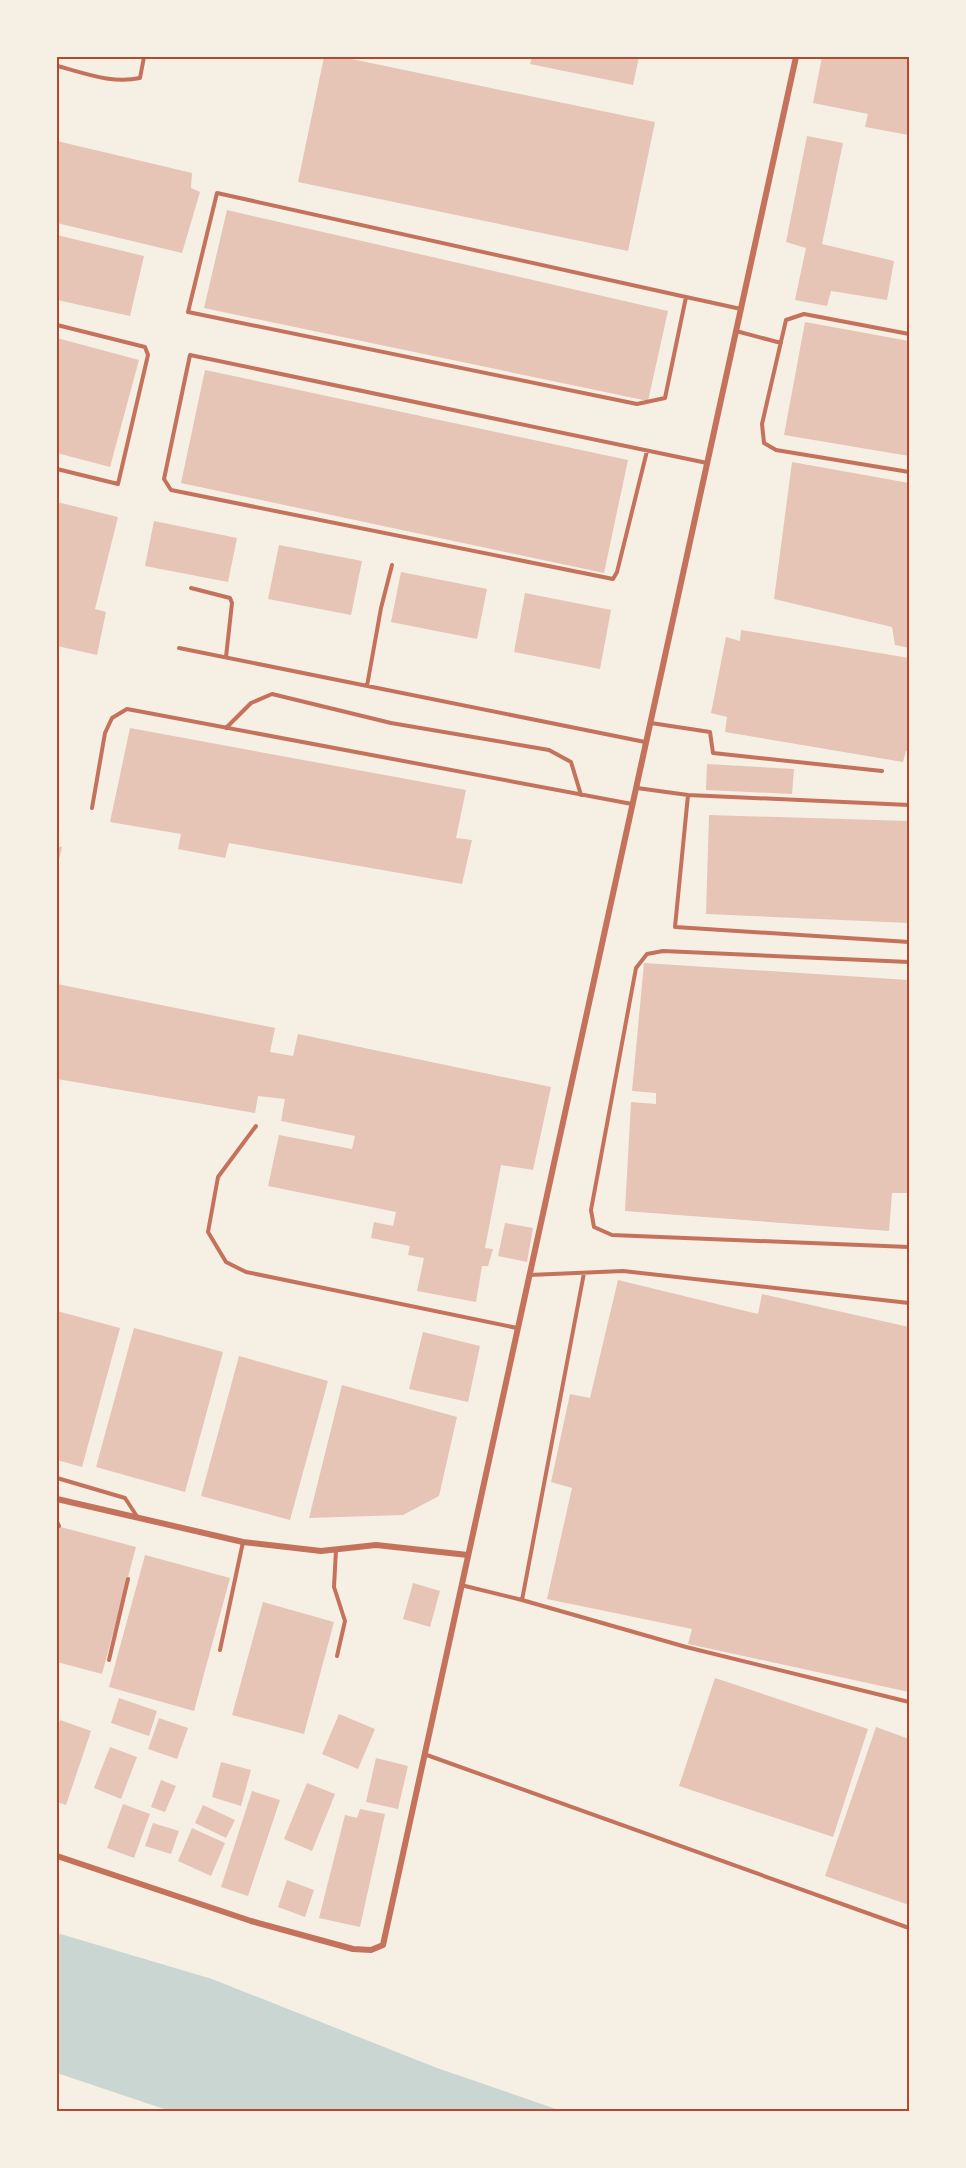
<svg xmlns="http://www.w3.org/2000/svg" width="966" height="2168" font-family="'Titillium Web',sans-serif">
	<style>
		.water { fill: #c9d6d2 }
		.building { fill: #e6c5b7 }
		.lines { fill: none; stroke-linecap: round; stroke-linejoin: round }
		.service { stroke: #c5725c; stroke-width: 4 }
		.minor { stroke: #c5725c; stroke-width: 6 }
		.neatline { fill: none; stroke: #b5482f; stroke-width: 2 }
	</style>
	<rect width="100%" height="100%" fill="#f6efe4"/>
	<path class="water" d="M57,1933L212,1979L437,2068L562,2111H170L57,2073Z"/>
	<path class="building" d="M324,57H342L655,122L628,251L298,182Z
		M532,57H639L633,85L530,64Z
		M822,57H909V135L865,127L868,114L813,103Z
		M807,136L843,143L822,244L894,261L887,300L831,291L827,306L795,300L806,248L786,242Z
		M57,141L192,173L191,188L200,192L182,253L57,223Z
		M227,210L668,311L648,401L204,308Z
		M57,235L144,256L130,316L57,300Z
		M805,322L909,341V456L784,435Z
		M57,338L139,360L110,467L57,453Z
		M205,370L628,460L604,573L181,483Z
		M792,462L909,483V648L895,645L892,627L774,599Z
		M57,502L118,517L95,609L106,612L97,655L57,646Z
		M154,521L237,538L228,582L145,566Z
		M279,545L362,561L351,615L268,599Z
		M401,572L487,589L477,639L391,622Z
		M525,593L611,610L600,669L514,652Z
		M741,630L909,658V751H906L903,762L725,732L727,717L711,713L726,637L740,641Z
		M130,728L466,790L456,838L472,840L462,884L229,843L225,858L178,849L181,834L110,822Z
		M707,764L794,769L792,794L706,790Z
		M709,815L909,821V923L706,914Z
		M57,846L62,847L58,865H57Z
		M644,963L909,980V1193H892L889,1231L625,1211L631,1102L656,1104V1093L632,1091Z
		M57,984L275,1028L270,1052L293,1056L298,1034L551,1087L533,1170L501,1165L485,1248L493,1249L488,1266H482L476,1302L417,1291L424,1258L408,1255L410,1246L371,1238L374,1222L393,1226L396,1212L268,1186L279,1135L352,1149L355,1136L281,1121L285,1099L258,1096L255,1113L57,1079Z
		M505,1223L533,1228L527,1262L498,1256Z
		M618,1280L758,1314L762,1294L909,1327V1692L688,1644L692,1629L547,1599L572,1488L551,1482L570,1394L590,1398Z
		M57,1311L120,1328L82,1467L57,1460Z
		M134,1328L223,1352L185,1492L96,1467Z
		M423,1332L480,1346L468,1402L409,1389Z
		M239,1356L328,1381L290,1520L201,1496Z
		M342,1385L457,1417L439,1496L403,1515L309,1518Z
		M57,1526L136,1547L102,1674L57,1662Z
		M145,1555L230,1578L194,1711L109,1687Z
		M413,1583L440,1591L430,1627L403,1619Z
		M263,1602L334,1622L304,1734L232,1715Z
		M715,1678L868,1729L833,1837L679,1786Z
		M119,1698L157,1711L149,1736L111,1723Z
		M339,1714L375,1729L358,1769L322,1754Z
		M159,1718L188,1728L177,1759L148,1749Z
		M60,1720L91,1731L66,1805L57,1802V1729Z
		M876,1727L909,1739V1905L825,1876Z
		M110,1747L137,1757L121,1799L94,1788Z
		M376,1758L408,1766L398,1809L366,1802Z
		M221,1762L251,1770L241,1806L212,1797Z
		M161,1780L176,1786L165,1812L151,1807Z
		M307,1783L335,1794L312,1851L284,1839Z
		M252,1791L280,1800L248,1896L221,1887Z
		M123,1804L150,1814L134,1858L107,1848Z
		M203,1805L235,1820L226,1838L195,1823Z
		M360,1809L385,1814L360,1927L319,1918L345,1815L357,1818Z
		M153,1823L179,1831L171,1854L145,1846Z
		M192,1828L225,1843L211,1876L178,1861Z
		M287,1880L314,1890L305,1917L278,1907Z"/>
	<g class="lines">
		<path class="service" d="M57,66C85,73 111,84 140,78L144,57
			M686,297L665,398L637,404L188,312L217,193L686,297L741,309
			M57,325L145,347L148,355L118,484L57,469
			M736,331L781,343
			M909,334L804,314L786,320L762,424L764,443L776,450L909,472
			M647,451L617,572L613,579L171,490L164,479L190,355L707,463
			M191,588L230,598L232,603L226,657
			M179,648L645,742
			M367,686L381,608L392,565
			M651,723L710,732L713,753L882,771
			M226,728L251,703L272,694L391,723L549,750L571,762L581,795
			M637,788L688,795L909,805
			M688,795L675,927L909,942
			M92,808L105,733L112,718L127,709L632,804
			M909,962L663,951L647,954L636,968L591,1210L594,1227L612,1235L909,1247
			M256,1126L218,1177L208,1232L226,1262L246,1272L517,1328
			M529,1275L623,1271L909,1303
			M57,1478L125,1498L138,1518
			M57,1522L59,1526
			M336,1550L334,1587L345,1621L337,1656
			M461,1585L522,1600L686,1647L909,1702
			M522,1600L584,1273
			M220,1650L243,1542
			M109,1660L128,1579
			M424,1754L909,1928"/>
		<path class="minor" d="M57,1499L243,1542L321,1551L376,1545L468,1555
			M57,1856L251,1921L353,1949L371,1950L383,1945L796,57"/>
	</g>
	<rect width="966" height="2168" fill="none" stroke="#f6efe4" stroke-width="117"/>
	<rect x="58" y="58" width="850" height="2052" class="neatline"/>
</svg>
